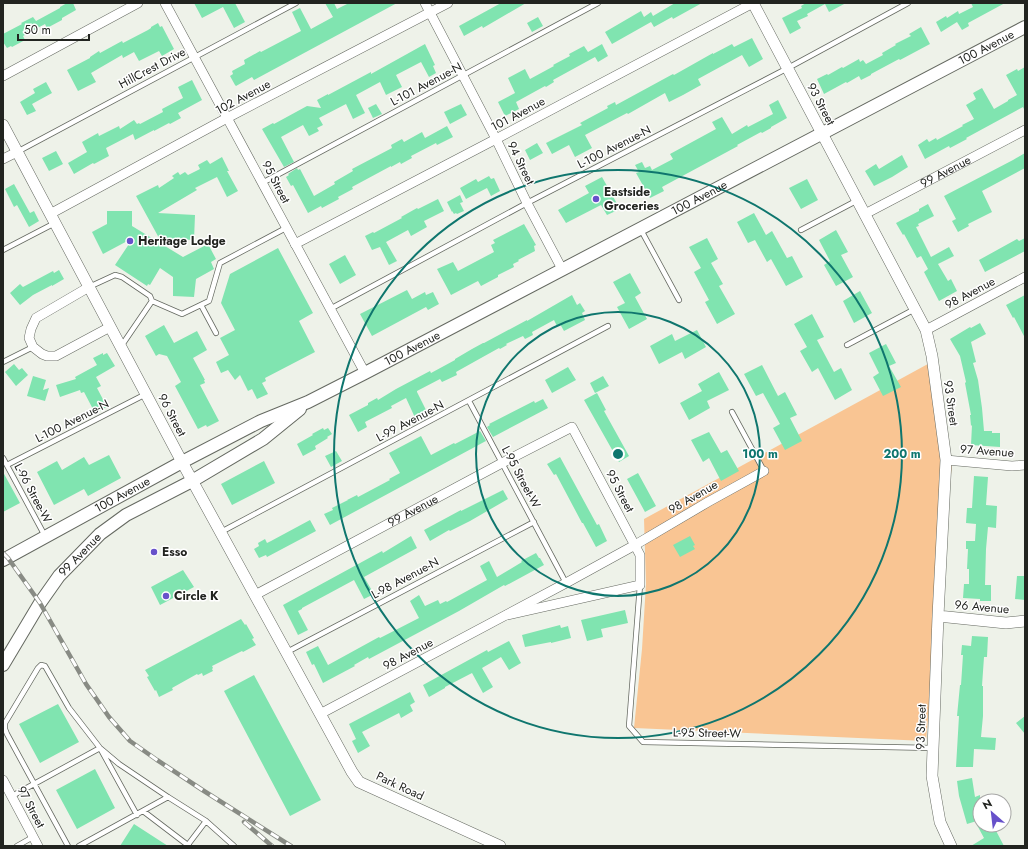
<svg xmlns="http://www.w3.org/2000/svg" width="1028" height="849" font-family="Jost,sans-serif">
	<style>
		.green { fill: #f9c593 }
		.building { fill: #80e4b0 }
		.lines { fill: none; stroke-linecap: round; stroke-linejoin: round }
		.service-casing { stroke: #656961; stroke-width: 6 }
		.minor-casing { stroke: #656961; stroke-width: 10 }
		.tertiary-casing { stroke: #656961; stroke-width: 12 }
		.secondary-casing { stroke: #656961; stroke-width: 14 }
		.service { stroke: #fff; stroke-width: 4.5 }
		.minor { stroke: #fff; stroke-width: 9 }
		.tertiary { stroke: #fff; stroke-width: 11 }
		.secondary { stroke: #fff; stroke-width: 12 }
		.rail-casing { stroke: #888b84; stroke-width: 4.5 }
		.rail { stroke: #fff; stroke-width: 3; stroke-dasharray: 9; stroke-linecap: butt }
		.ring { fill: none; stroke: #0f766e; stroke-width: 2 }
		.poi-dot { fill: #6751ca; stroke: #fff; stroke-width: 1.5 }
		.labels { text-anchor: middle; stroke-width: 3; stroke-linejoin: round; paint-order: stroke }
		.street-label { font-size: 12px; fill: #222420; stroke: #fff }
		.poi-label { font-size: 12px; font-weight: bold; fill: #222420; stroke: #fff; text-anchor: start }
		.centre { fill: #0f766e; stroke: #fff; stroke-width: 2 }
		.ring-label { font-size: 12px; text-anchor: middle; font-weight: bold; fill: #0f766e; stroke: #fff; stroke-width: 3; stroke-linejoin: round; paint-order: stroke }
	</style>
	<rect width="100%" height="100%" fill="#eef2e9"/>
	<path class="green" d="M937,359L952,464L926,741L634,728L642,649L646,584L644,519Z"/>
	<path class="building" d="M67,3H73L76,10L62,18V20L47,28L45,24L23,36L25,40L12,47L11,46L7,48L3,42V34L22,24L21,23L33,17L36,21L60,8V7Z
		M194,3H235L245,22L234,28L223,7L202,18Z
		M325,3H334L337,9L349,3H397L254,80L252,77L236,86L235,85L230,76L233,74L232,71L245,64L244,60L260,51L261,52L301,31L292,12L300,8L311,29L333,17Z
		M501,3H526L483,28L482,26L464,36L459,26Z
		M675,3H702L673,19L672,17L654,27L651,22L612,44L605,32L641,11L644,17L651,12L653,16Z
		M806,3H846L829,12L825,4L807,14L808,16L797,21L801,28L790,34L782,18L802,8L801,6Z
		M971,3H1005L968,23L969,26L962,30L957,22L941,32L936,22L946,16L947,18L958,11L959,14L973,7Z
		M538,17L543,26L532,32L527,23Z
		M158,23L160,27L162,26L174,49L162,56L159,51L139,61L134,52L123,58L122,55L91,73L96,82L78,91L67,70L90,58V57L99,51L100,53L122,41L123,43L148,30L151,28V27Z
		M921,27L930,44L900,60L899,59L871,74V75L861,80L859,76L847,83L846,82L824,94L817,79L827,74L828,75L842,67L843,68L859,59L860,62L863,60L866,64L883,55L882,53L896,45L895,44L911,36L909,34Z
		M752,38L763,59L749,67L742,55L698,79L701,85L683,95L669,102L665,93L628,114L627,113L585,135L592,148L575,157L569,145L552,154L546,143L582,125L580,123L608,108L607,106L615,102L616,105L673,74L674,75L713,53V54L732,44L734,47Z
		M425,44L435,65L433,66L436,73L429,77L421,62L396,75L402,87L386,95L380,82L356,95L365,113L353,119L346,104L319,118L323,125L317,128L319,131L309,136L303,125L281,137L294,162L284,167L262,129L273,123L274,124L307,106L321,108L317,100L328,94V95L371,72V74Z
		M602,44L608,56L598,62L595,57L553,80L554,82L546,87L545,86L516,102L519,109L505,116L498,102L515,93L508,78L525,69L530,79L554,66L553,65L570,56L569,54L584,46L588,52Z
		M1025,67V111L1023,107L966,138L967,139L950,148L949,146L925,159L918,145L927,139L929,142L936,138L937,140L963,126L962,125L974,119L966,105L976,99L973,93L982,88L994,109L1008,101V100L1017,95L1006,75L1017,69L1018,71Z
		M192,80L202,100L178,113L181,118L170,124L169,123L154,131V130L135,140L133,134L106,148L109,156L94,164L93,163L74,174L68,163L87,152L82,142L98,133L99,136L119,126L120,129L134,120L137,124L139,123L140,124L163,112L162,109L183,98L178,87Z
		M46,82L52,93L32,104L36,111L27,115L20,102L35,93L33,89Z
		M778,100L787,118L771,127V128L762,133L761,132L737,145L738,146L662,187L664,191L650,198L636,173L639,172L635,165L642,162L645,168L650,166L652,170L673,159L670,154L716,129L712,122L722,117L732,134L747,125L748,127L773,114L769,105Z
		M376,104L382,114L373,118L368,108Z
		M461,104L467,115L450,124L444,112Z
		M447,126L453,137L437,145L436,143L411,156L412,158L401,164L400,162L391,167V166L352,187L353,189L338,197L339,199L322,208L321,206L308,213L293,185L291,186L286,177L289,175L288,174L297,168L298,170L300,169L314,196L335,184L334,182L353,171L352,169L392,148L391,145L402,139L404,142L422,132L425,138Z
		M537,143L543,153L530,160L525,150Z
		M56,151L63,164L49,171L42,158Z
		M1025,153V168L982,191L992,212L968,224L969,226L958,232L952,221L956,219L944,196L1013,160Z
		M902,155L908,167L892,177L874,186L865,171L876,164L879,169Z
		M222,157L229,171H227L238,191L227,197L217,177L195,188L197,190L158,213L195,215L194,240L159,238L136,196L158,185L159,188L174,178L172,176L178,172L180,175L185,172L188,175L200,169L198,165L207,160L210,164Z
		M489,176L491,179L494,178L500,191L491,196L487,188L466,199L460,188L476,179L478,182Z
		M602,177L620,209L607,215L601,205L566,223L558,210L589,193L585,186Z
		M807,179L818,200L801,209L789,188Z
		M14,184L30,213L34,211L39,221L29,227L17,205L14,207L5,189Z
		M460,195L463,202L460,203L464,211L457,214L456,213L454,214L452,211V212L447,202Z
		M438,199L444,211L424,221L427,227L411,236L408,230L386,242L397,261L389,265L380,247L372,250L365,236L373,232L374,233L402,218L401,217L417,208L418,209Z
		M928,204L934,216L918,224L919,226L916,227L931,257L949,247L954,256L938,264L948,281L951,279L957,291L939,301L924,272L928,269L921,256L917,258L904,234L903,235L896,223L919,211V209Z
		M107,211H132V226L183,257L208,244L216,259L211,262L214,269L196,279L194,297L173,296V277L160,268L150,285L148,284L147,286L115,265L133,238L103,254L92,232L107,224Z
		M754,213L766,235L772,231L787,258L792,256L803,277L786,286L771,259L767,262L755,240L748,243L737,222Z
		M524,224L536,245L534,246L535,251L518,260L519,261L513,264L514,267L498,275V277L481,286L478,281L451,295L437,269L453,262L458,271L494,252L491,245L495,243L493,240Z
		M836,230L848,252L841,255L853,277L836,286L824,265L830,261L819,240Z
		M707,238L718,259L711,263L723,284L719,286L735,314L717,324L705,302L709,300L694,272L701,268L689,247Z
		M1025,238V251L985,272L979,260L1017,239L1019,241Z
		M278,248L313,313L299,321L315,352L265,378L266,381L262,383L268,394L257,399L252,389L248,391L240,375L235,380L228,370L221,373L216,362L229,355L220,338L235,330L221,303L230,274Z
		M345,255L356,275L340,284L329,264Z
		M59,270L64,279L52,286V285L33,295L20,305L10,293L20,284L23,287L53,271L54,273Z
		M630,273L641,293L635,297L647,319L629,329L617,307L625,303L613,282Z
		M407,290L412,299L425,292L426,295L433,292L439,304L428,310L426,307L372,336L360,314Z
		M860,291L872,313L854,323L843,301Z
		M572,295L577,305L580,303L585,311L582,313L585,320L564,331L560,324L557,326L554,320L532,332L533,335L525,339L523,336L506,344L507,345L500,349L499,348L481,358L456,372L457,375L442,382L440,379L417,391V392L429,416L417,422L406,398L391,406L392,408L365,422L367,427L358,432L349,415L368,405V403L377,398L378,400L396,389L430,371L431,373L455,360V359L472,349L483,343H484L527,320V321Z
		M1025,295V338L1014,317L1013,318L1006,305Z
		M812,314L824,337L817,340L834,372L841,368L852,390L835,400L818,368L812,372L800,351L807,347L794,324Z
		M980,323L986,334L971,342L976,362L973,363L978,380L982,408L984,431H992V433H1000V447L971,445L972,425L971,426L970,415H971L965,383L966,382L960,356L950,339L970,327L971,328Z
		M164,325L174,343L197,331L207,350L193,358L205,380H204L205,383L200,385L219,421L207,427L206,425L198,429L175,386L181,382L167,356L159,354L156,356L145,336Z
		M697,330L706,347L685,359L682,352L659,364L650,346L672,334L675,341Z
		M886,344L896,363L889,366L901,387L883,396L873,377L879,373L869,353Z
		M103,353V355L107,353L115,366L96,377L101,386L97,388L107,407L95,413L84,392L81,393L80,390L60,397L56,385L76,379L75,377L97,365L93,358Z
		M14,364L19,370L22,368L28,375L16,386L5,372Z
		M762,365L778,396L785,392L797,415L790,418L802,441L785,450L773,428L780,424L763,393L756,396L744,374Z
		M568,367L576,380L552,393L545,380Z
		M719,372L729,390L707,401L710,408L689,420L680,403L702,391L698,384Z
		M33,376L46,380L43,390L49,388L45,401L27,396Z
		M603,376L609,386L595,393L590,383Z
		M597,393L606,410L604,411L629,456L619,462L584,400Z
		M543,399L548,408L493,437L487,427L490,425L489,424L534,401L535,403Z
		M323,428L324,430L328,428L332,434L327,437L328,438L315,446L316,449L303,456L297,444L313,435L312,434Z
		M480,431L486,441L484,442L330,525L324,514L333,510L332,508L348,500H347L357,495L358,497L390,480L389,479L400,473L389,453L421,436L431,455L454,443L455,444Z
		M709,432L721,453L727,450L739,471L721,481L709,458L703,462L691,440Z
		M336,451L342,461L331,467L325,456Z
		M109,455L121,478L88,496L84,489L54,505L37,472L57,461L62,470L84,457L89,465Z
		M560,457L597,525L599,524L607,541L596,547L583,523H582L556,474L554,475L547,464Z
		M264,461L275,483L232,505L221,484Z
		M3,472L20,503L3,512Z
		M638,473L656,506L645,512L627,479Z
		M974,476L988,477L986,505L997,506L996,528L988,527L986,549L985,585H991V601H980V599L963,598L964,584H969V569H967L968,549H966V541H975L976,524L966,523L967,508H972Z
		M503,490L508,499L470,521L450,531L449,530L430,541L424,530L461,510V511Z
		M310,520L316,531L267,557L266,555L259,558L254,549L259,546L258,543L265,539L267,543L271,541Z
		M411,536L417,548L364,577L374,594L364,599L354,580L302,608V609L298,611L308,630L298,635L283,605L382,551L383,553Z
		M690,536L695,545L693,546L695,549L680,557L673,545Z
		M536,553L539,558H540L544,565L505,586L504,585L459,611L369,659L368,657L354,665L355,666L323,683L314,664L312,665L306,652L318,646L328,665L379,637L380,638L419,618L410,601L419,595L425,606L438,600L440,604L446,601L447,602L487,580L480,566L489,561L497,577L522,562L521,561Z
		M183,570L194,587L160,605L151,587Z
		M1017,576H1025V600L1015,599Z
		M625,610L628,623L601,629L603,637L587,641L581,620Z
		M241,619L245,625L246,624L254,638L252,639L256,645L243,652L242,651L212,666L213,668L212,669L213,671L203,676L202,673L198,675L197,674L172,688L173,690L159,697L156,690L155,691L147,677L149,676L145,670Z
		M560,625L561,628L568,626L571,638L551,643V642L525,647L522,635Z
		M972,636L988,637L987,657H984L982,686H983V716L981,737L996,738L995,750L974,749L973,767H956L959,716H957L960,685H961L963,655H961L962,645L971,646Z
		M509,641L521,663L509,670L501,657L482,668L493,687L483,693L472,673L445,687V688L429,697L423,685L487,650L488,652Z
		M254,675L321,800L290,816L224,691Z
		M410,692L415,702L410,705L413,711L401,718L399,713L362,732L370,746L358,753L352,741L356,739L349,724Z
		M58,704L79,742L40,763L19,724Z
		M1025,716V734L1016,723Z
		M95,769L115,808L77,829L56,790Z
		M972,778L975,797L980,795V820L967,824L959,796L957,781Z
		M134,824L168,846H120Z
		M977,825H993L1004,846H971L984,838Z"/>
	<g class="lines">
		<g class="service-casing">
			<path id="service" d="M17,152L296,3
				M262,183L598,3
				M641,230L679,300
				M801,230L858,200
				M3,250L55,223
				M89,287L115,275L122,277L150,296L152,301L122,345
				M152,301L182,314L209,301L220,263L286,228
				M201,305L216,333
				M330,309L527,203L788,68L908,3
				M847,345L915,309
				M3,362L33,347
				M469,401L566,583
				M732,412L764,471
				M3,458L45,536
				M7,465L146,394
				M221,532L608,326
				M640,585L629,726L643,742L933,748
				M287,652L534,522
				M12,796L100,748L137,815
				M143,811L189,846
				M17,846L33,837
				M68,846L7,734L5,729V723L38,668L41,665L45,666L69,708L100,748L119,764L168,797L206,821L234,846
				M79,846L168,797
				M187,846L206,821"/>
		</g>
		<g class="minor-casing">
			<g id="minor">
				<path d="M165,3L365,373"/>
				<path d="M425,3L496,139L527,203L562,269"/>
				<path d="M3,76L138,3"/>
				<path d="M3,159L17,152"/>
				<path d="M50,214L227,118L448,3"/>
				<path id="s1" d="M865,214L1025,130"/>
				<path d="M295,244L496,139L753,3"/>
				<path d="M89,287L36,318L31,329L29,338L33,347L42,354L47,356H56L110,327"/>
				<path d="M926,330L1025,277"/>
				<path d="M946,460L1012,466L1025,465"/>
				<path id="s2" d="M255,595L502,463L572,427L640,555V585L507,615"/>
				<path d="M320,714L566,583L635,545L708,502L764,471"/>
				<path d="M3,780L38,846"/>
			</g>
		</g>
		<g class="tertiary-casing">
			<path id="tertiary" d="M753,3L926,330L932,356L946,460L938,616L932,776L940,822L951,846
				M3,125L182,462L352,772L359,782L500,846
				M938,616L1006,623L1025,621"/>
		</g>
		<g class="secondary-casing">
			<g id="secondary">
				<path id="s3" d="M3,560L182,462L261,421L308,402L365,373L1025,27"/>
				<path id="s4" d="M3,665L40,603L59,576L100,534L126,515L192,481L263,439L300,409"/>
			</g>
		</g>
		<use href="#service" class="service"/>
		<use href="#minor" class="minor"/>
		<use href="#tertiary" class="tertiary"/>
		<use href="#secondary" class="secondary"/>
		<g class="rail-casing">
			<path id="rail" d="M3,553L8,558L40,603L86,684L109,717L130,741L157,760L204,791L291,846
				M244,822L272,846"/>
		</g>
		<use href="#rail" class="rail"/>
	</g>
	<g class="ring">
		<circle cx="618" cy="454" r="142"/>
		<circle cx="618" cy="454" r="284"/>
	</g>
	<g class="poi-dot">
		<circle cx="596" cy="199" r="4"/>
		<circle cx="130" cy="241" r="4"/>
		<circle cx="154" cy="552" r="4"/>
		<circle cx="166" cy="596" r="4"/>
	</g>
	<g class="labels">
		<g class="street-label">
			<text dy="4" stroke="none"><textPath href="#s3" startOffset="1109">100 Avenue</textPath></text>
			<text transform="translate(152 68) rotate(-28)" y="4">HillCrest Drive</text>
			<text transform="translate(426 84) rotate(-28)" y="4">L-101 Avenue-N</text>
			<text transform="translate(243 97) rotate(-28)" y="4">102 Avenue</text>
			<text transform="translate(821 104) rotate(62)" y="4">93 Street</text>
			<text transform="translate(518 114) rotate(-28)" y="4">101 Avenue</text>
			<text transform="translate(614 147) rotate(-27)" y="4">L-100 Avenue-N</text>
			<text transform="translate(521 163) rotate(64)" y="4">94 Street</text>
			<text dy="4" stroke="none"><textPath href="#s1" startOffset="91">99 Avenue</textPath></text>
			<text transform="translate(276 182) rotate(62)" y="4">95 Street</text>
			<text dy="4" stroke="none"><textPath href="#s3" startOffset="785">100 Avenue</textPath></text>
			<text transform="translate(970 293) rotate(-28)" y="4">98 Avenue</text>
			<text dy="4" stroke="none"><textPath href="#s3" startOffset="461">100 Avenue</textPath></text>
			<text transform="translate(951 403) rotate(82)" y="4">93 Street</text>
			<text transform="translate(172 415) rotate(62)" y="4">96 Street</text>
			<text transform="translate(72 421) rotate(-27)" y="4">L-100 Avenue-N</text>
			<text transform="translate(410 421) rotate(-28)" y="4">L-99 Avenue-N</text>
			<text transform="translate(987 451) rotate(4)" y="4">97 Avenue</text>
			<text transform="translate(521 477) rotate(62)" y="4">L-95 Street-W</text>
			<text transform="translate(620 491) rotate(62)" y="4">95 Street</text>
			<text transform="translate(33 493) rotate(62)" y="4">L-96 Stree-W</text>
			<text dy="4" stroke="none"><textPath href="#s3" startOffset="136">100 Avenue</textPath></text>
			<text transform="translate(693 497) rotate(-30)" y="4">98 Avenue</text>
			<text dy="4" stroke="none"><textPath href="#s2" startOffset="179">99 Avenue</textPath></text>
			<text dy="4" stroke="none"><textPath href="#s4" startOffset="135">99 Avenue</textPath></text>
			<text transform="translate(405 578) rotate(-28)" y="4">L-98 Avenue-N</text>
			<text transform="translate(982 607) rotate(5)" y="4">96 Avenue</text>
			<text transform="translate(408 654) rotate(-28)" y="4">98 Avenue</text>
			<text transform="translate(921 727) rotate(-88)" y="4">93 Street</text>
			<text transform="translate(707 733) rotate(1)" y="4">L-95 Street-W</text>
			<text transform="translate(400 786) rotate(25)" y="4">Park Road</text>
			<text transform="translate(31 807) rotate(62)" y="4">97 Street</text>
		</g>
		<g class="poi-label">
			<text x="604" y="196">Eastside<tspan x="604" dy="14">Groceries</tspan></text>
			<text x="138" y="245">Heritage Lodge</text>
			<text x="162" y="556">Esso</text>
			<text x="174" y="600">Circle K</text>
		</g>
	</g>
	<circle cx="618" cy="454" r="6" class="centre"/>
	<g class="ring-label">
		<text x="760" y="458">100 m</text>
		<text x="902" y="458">200 m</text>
	</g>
	<rect width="1028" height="849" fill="none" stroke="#222420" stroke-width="8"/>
	<g transform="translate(992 813) rotate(332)"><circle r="19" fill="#ffffff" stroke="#a7a7a6"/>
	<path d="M0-3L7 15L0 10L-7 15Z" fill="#6751ca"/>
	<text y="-6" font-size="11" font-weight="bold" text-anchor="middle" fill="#222420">N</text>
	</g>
	<path d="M18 34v6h71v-6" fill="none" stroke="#222420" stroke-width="2"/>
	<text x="24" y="34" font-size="12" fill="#222420" stroke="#ffffff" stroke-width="3" paint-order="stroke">50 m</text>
</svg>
